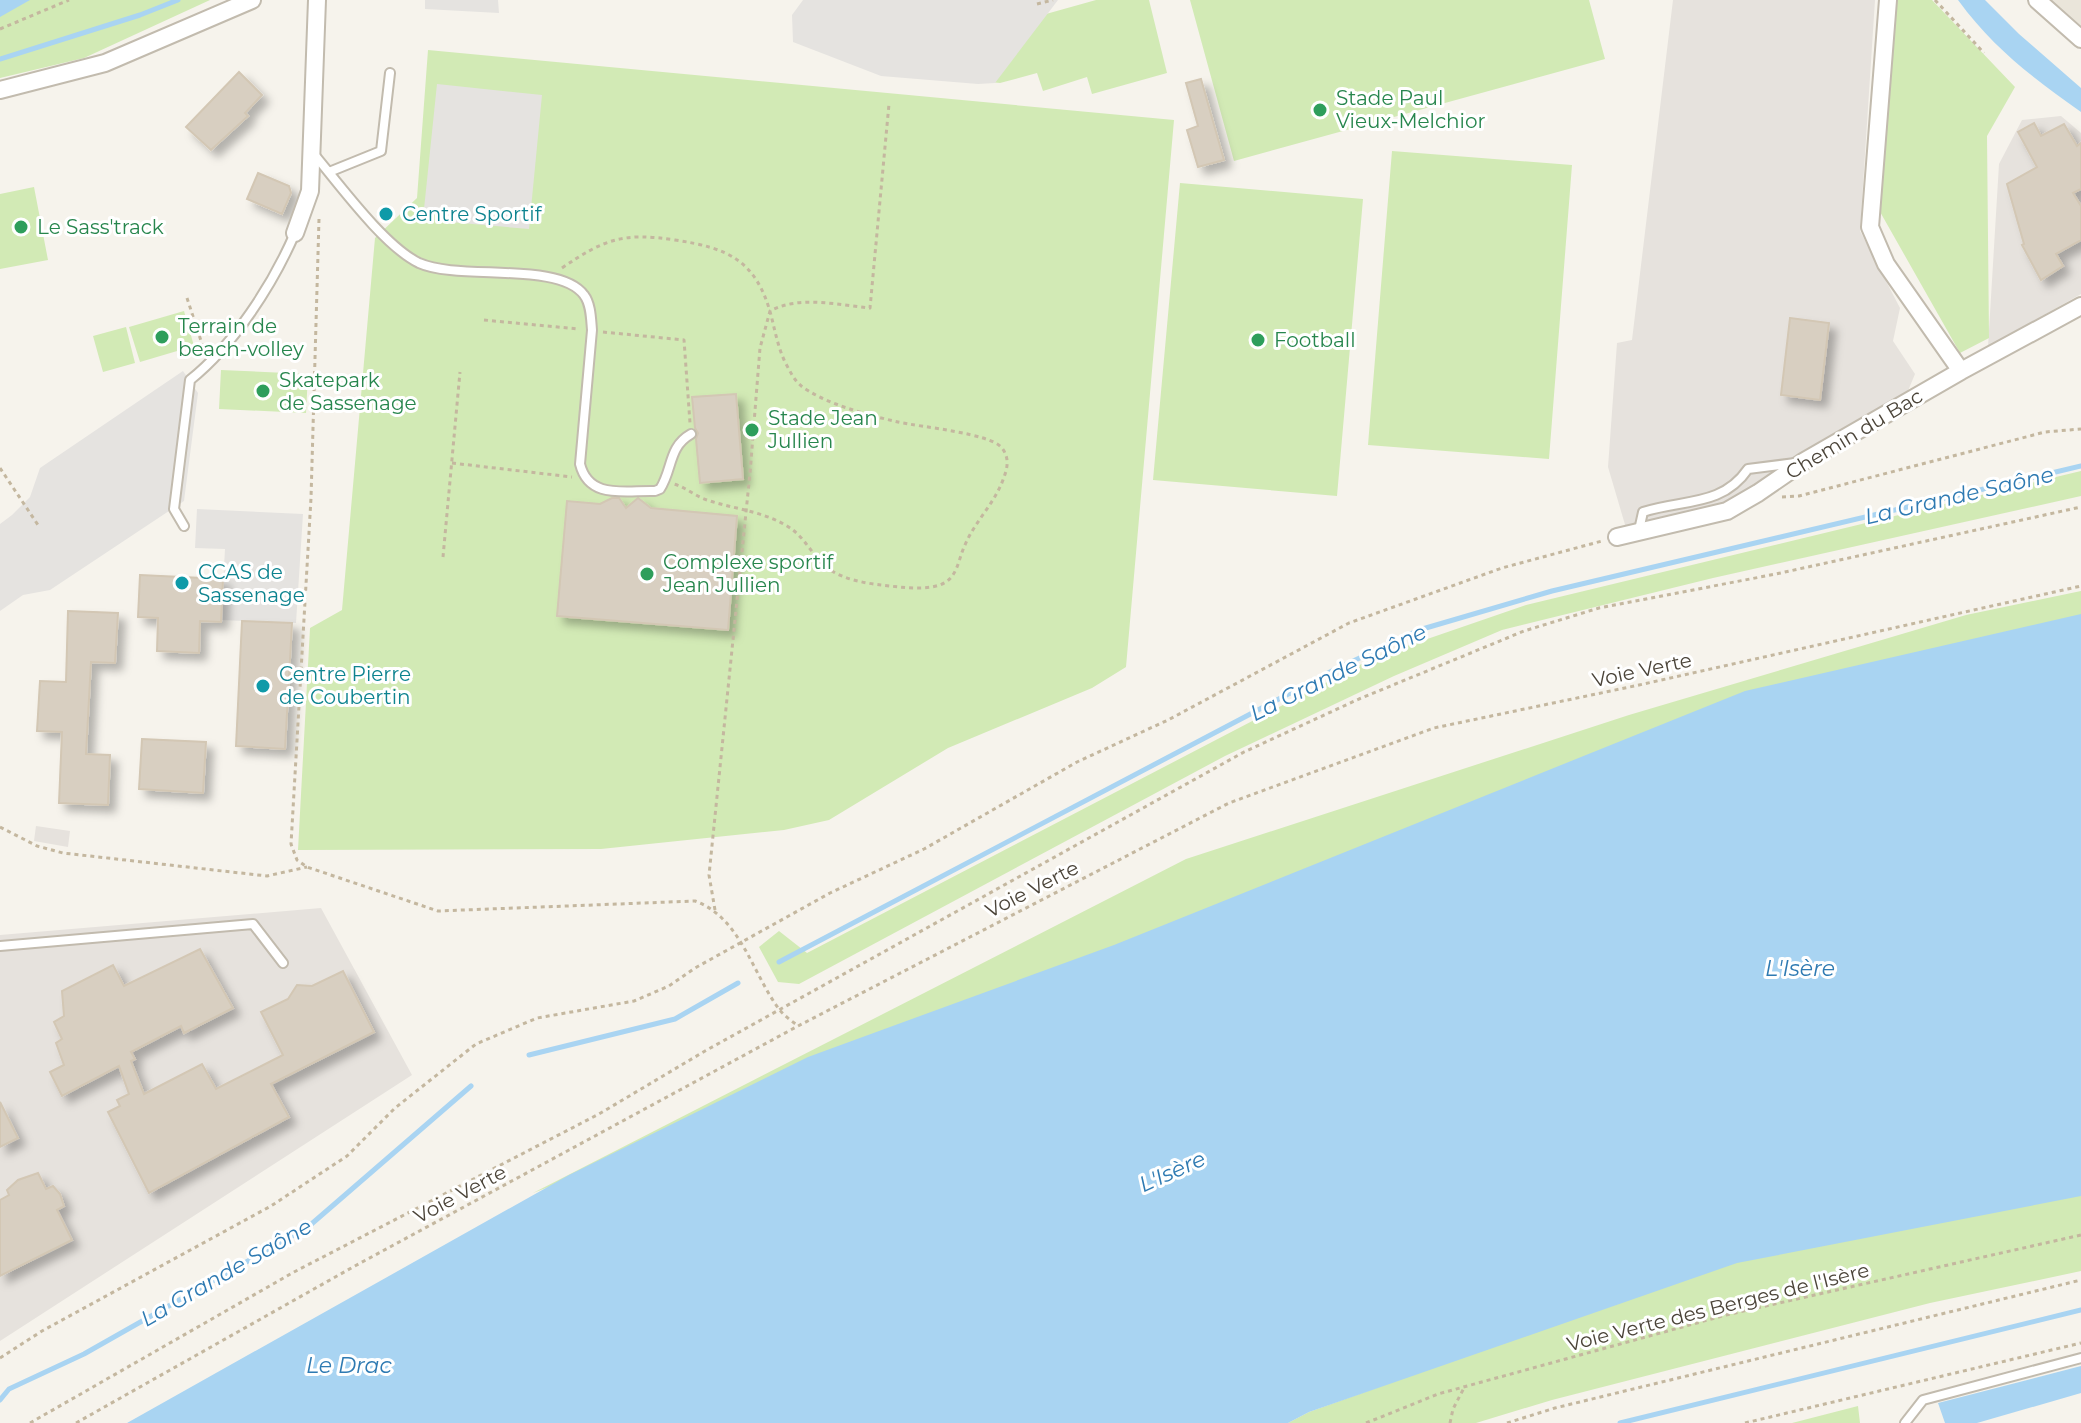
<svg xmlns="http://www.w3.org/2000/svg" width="2081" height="1423" font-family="Montserrat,sans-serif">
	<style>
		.residential { fill: #eae5da }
		.industrial { fill: #e6e2dd }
		.green { fill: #d2eab5 }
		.parking { fill: #e5e3e0 }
		.water { fill: #a9d4f2 }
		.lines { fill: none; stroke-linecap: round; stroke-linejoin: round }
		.stream { stroke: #a9d4f2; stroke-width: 5 }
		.building { fill: #d8cfc1; stroke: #d3c7b4; stroke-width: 2; filter: url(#shadow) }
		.service-casing { stroke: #c2bbae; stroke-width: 12 }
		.minor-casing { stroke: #c2bbae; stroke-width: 20 }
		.path { stroke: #c4b79f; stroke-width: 3; stroke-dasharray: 4 4; stroke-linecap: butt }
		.service { stroke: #fff; stroke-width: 8 }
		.minor { stroke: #fff; stroke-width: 16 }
		.leisure-dot { fill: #2e9e5b; stroke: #fff; stroke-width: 3 }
		.culture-dot { fill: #0f9aa8; stroke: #fff; stroke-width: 3 }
		.labels { text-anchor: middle; stroke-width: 6; stroke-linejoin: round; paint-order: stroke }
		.leisure-label { font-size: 20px; fill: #27864d; stroke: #fff; text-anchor: start }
		.culture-label { font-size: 20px; fill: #0d838f; stroke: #fff; text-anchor: start }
		.street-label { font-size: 20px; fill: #4b4439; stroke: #fff }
		.water-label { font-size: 22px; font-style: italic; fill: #2e7ab2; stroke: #fff }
	</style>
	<defs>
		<filter id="shadow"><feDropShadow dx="7" dy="7" stdDeviation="4" flood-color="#0004"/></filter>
	</defs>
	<rect width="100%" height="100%" fill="#f6f3ec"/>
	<path class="residential" d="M2040,0H2081V32Z"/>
	<path class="industrial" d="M1673,0H1875L1860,231L1900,308L1893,341L1915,374L1905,398L1732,504L1626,528L1608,467L1617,343L1632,340Z
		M2061,116L2081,133V294L1988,347L1999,164L2022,120Z
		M36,826L70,831L68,847L34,841Z
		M321,908L412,1075L0,1341V935Z"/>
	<path class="green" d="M0,0H210L84,58L0,78Z
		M1096,0H1149L1167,73L1092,94L1087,77L1043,91L1037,73L1000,83L990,82L1046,14Z
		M1190,0H1589L1605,59L1234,161Z
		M1896,0H1932L2015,87L1987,136L1989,338L1960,353L1879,210Z
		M428,50L1174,120L1126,667L1092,688L948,748L829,820L784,830L601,849L298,850L310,628L342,610L375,238L417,198Z
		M1392,151L1572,165L1549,459L1368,445Z
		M1180,183L1363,199L1337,496L1153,480Z
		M34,187L48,260L0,269V194Z
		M184,311L194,346L140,362L129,327Z
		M126,327L135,363L103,372L93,336Z
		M221,370L308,374L306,413L219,409Z
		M2081,471V496L1713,578L1502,630L1394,676L1225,756L799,984L778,982L759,947L779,931L807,953L1375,657L1526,605Z
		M2081,591V642L911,1047L533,1193L1186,859L1629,715L1966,615Z
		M2081,1135V1271L1930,1303L1552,1400L1476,1423H1288L1309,1412Z
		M1858,1406L1860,1423H1792Z"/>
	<path class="parking" d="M425,0H498L499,13L425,9Z
		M803,0H1058L995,83L978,84L881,76L793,42L792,15Z
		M437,84L542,95L529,229L450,222L424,209Z
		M183,371L198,393L184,501L50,590L23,595L0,611V524L12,515L30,497L40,468Z
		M197,509L303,514L296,623L221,620L225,549L195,548Z"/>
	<path class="water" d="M0,0H30L0,17Z
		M1958,0H1985L2019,34L2081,88V112C2032,77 1994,49 1958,0Z
		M2081,614V1196L1737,1263L1309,1412L1288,1423H127L569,1175L808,1057L1114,945L1745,691Z
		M2081,1366V1393L1977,1423H1945L1938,1403Z"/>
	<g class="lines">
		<path class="stream" d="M0,59L140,15L178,0
			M779,962L1332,671L1419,630L1552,591L2081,466
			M529,1055L675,1019L738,983
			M0,1400L9,1389L84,1354L308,1227L471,1086
			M1620,1423L2081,1310"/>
	</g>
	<path class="building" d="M239,72L262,95L245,113L248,116L211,150L186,127Z
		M1201,79L1224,160L1198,167L1187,130L1198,126L1186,83Z
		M2034,123L2041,136L2064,124L2077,146L2081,143V189L2073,193L2081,206V240L2056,254L2063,266L2041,280L2022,245L2024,244L2007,184L2037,167L2018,132Z
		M258,173L289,186L291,193L282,214L247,199Z
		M1790,318L1829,323L1820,400L1781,395Z
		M736,394L743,479L700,483L696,439L698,433L695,428L692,397Z
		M612,498H619L626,508L638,498L651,508L737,516L728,630L557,616L567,501L600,504Z
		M140,575L223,579L221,622L200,621L199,653L157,651L158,618L138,617Z
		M68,611L118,613L115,663L91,662L86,754L110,755L108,805L59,803L62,732L37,731L40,681L66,682Z
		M242,621L292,623L285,749L236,746Z
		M142,739L206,742L203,793L139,789Z
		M200,949L233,1008L184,1033L181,1026L131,1052L135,1059L131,1061L144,1094L202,1064L216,1089L283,1055L261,1012L288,999L297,985L312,986L343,971L374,1032L271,1084L289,1117L149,1193L108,1112L120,1106L117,1100L129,1094L119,1066L62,1096L50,1072L64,1065L56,1043L62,1039L54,1022L64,1016L62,991L113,965L124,986Z
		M0,1102L18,1138L0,1147Z
		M38,1173L46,1189L53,1186L60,1194L64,1206L57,1210L72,1240L0,1276V1200L9,1195L7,1190L18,1180Z"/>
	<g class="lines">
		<g class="service-casing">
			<path id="service" d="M313,153C339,184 384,246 419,263C459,281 559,261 584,295C591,304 591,319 592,330L580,464C589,500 625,490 655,491L660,489C673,469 668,447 691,434
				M329,172L381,151L390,73
				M184,526L174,509L190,380C234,345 273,284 295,233
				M1639,530L1643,512C1682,499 1722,507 1748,469L1795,463
				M0,946L253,924L283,963
				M1905,1423L1923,1400L2081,1358"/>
		</g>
		<g class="minor-casing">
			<path id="minor" d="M1888,0L1870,227L1886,264L1961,371
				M2037,0L2081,39
				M0,90L105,63L252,0
				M295,233L310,191L317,0
				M1617,537L1727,511L1758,493L1803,462L1961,371L2081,306"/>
		</g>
		<path class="path" d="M1935,0L1984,53
			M1037,4L1053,0
			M0,29L69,0
			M319,219L311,498L291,844L297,860L307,867L438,911L695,901C741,918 752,973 779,1009C784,1016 792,1021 798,1026
			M562,268C604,239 624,232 675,240C728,248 756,260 771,315C775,331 778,347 785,362C791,373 795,383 807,390C833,406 868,415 898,422C920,427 990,433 1002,448C1009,457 1008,467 1004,477C996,502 975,521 965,545C959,557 958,574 946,582C930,592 900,587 881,585C864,583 843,579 829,569C812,557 806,537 787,526C762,511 734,509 707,500C695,496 685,487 674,484
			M187,298L204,350
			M484,320L579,329
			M603,332L684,340L690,423
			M452,463L572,477
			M0,468L38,525
			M1782,497L1799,496L2045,432L2081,429
			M443,557L460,372
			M0,827L37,846L63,853L267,876L307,867
			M715,910L709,875L750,473L760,348L770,311C800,295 837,305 870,308L889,104
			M0,1358L42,1331L271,1206L347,1156L395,1108L476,1044L537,1018L634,1001L669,986L695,968L830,893L924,849L1077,762L1168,720L1349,623L1502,568L1602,541
			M30,1423L294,1272L599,1114L705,1051L1244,752L1359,699L1524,631L1599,608L1776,574L2081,507
			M76,1423L353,1267L798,1026L1229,803L1434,728L1639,685L2081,586
			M1366,1423L1438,1394L1726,1315L2081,1235
			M1450,1423L1453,1409L1465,1386
			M1507,1423L1555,1408L2081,1280
			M1745,1423L2081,1343"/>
		<use href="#service" class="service"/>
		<use href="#minor" class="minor"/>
	</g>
	<g class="leisure-dot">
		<circle cx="1320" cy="110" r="8"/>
		<circle cx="21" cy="227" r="8"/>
		<circle cx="162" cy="337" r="8"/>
		<circle cx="1258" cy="340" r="8"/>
		<circle cx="263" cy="391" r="8"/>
		<circle cx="752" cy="430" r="8"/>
		<circle cx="647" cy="574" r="8"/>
	</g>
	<g class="culture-dot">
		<circle cx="386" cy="214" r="8"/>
		<circle cx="182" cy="583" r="8"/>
		<circle cx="263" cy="686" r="8"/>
	</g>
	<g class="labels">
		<g class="leisure-label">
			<text x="1336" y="105">Stade Paul<tspan x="1336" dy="23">Vieux-Melchior</tspan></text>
			<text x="37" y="234">Le Sass'track</text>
			<text x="178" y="333">Terrain de<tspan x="178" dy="23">beach-volley</tspan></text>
			<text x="1274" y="347">Football</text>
			<text x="279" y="387">Skatepark<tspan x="279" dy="23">de Sassenage</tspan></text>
			<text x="768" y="425">Stade Jean<tspan x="768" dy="23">Jullien</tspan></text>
			<text x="663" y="569">Complexe sportif<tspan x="663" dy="23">Jean Jullien</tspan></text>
		</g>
		<g class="culture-label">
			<text x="402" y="221">Centre Sportif</text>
			<text x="198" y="579">CCAS de<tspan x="198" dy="23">Sassenage</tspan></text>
			<text x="279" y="681">Centre Pierre<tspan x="279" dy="23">de Coubertin</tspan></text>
		</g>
		<g class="street-label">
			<text transform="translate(1854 434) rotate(-31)" y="7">Chemin du Bac</text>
			<text transform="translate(1642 670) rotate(-12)" y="7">Voie Verte</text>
			<text transform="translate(1032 889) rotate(-27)" y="7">Voie Verte</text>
			<text transform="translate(460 1194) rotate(-28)" y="7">Voie Verte</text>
			<text transform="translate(1718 1307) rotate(-14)" y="7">Voie Verte des Berges de l'Isère</text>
		</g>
		<g class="water-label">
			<text transform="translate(1959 495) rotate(-13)" y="8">La Grande Saône</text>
			<text transform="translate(1338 672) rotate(-26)" y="8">La Grande Saône</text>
			<text x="1800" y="976">L'Isère</text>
			<text transform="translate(1172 1171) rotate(-24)" y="8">L'Isère</text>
			<text transform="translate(226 1272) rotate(-30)" y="8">La Grande Saône</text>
			<text x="349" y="1373">Le Drac</text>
		</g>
	</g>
</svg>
